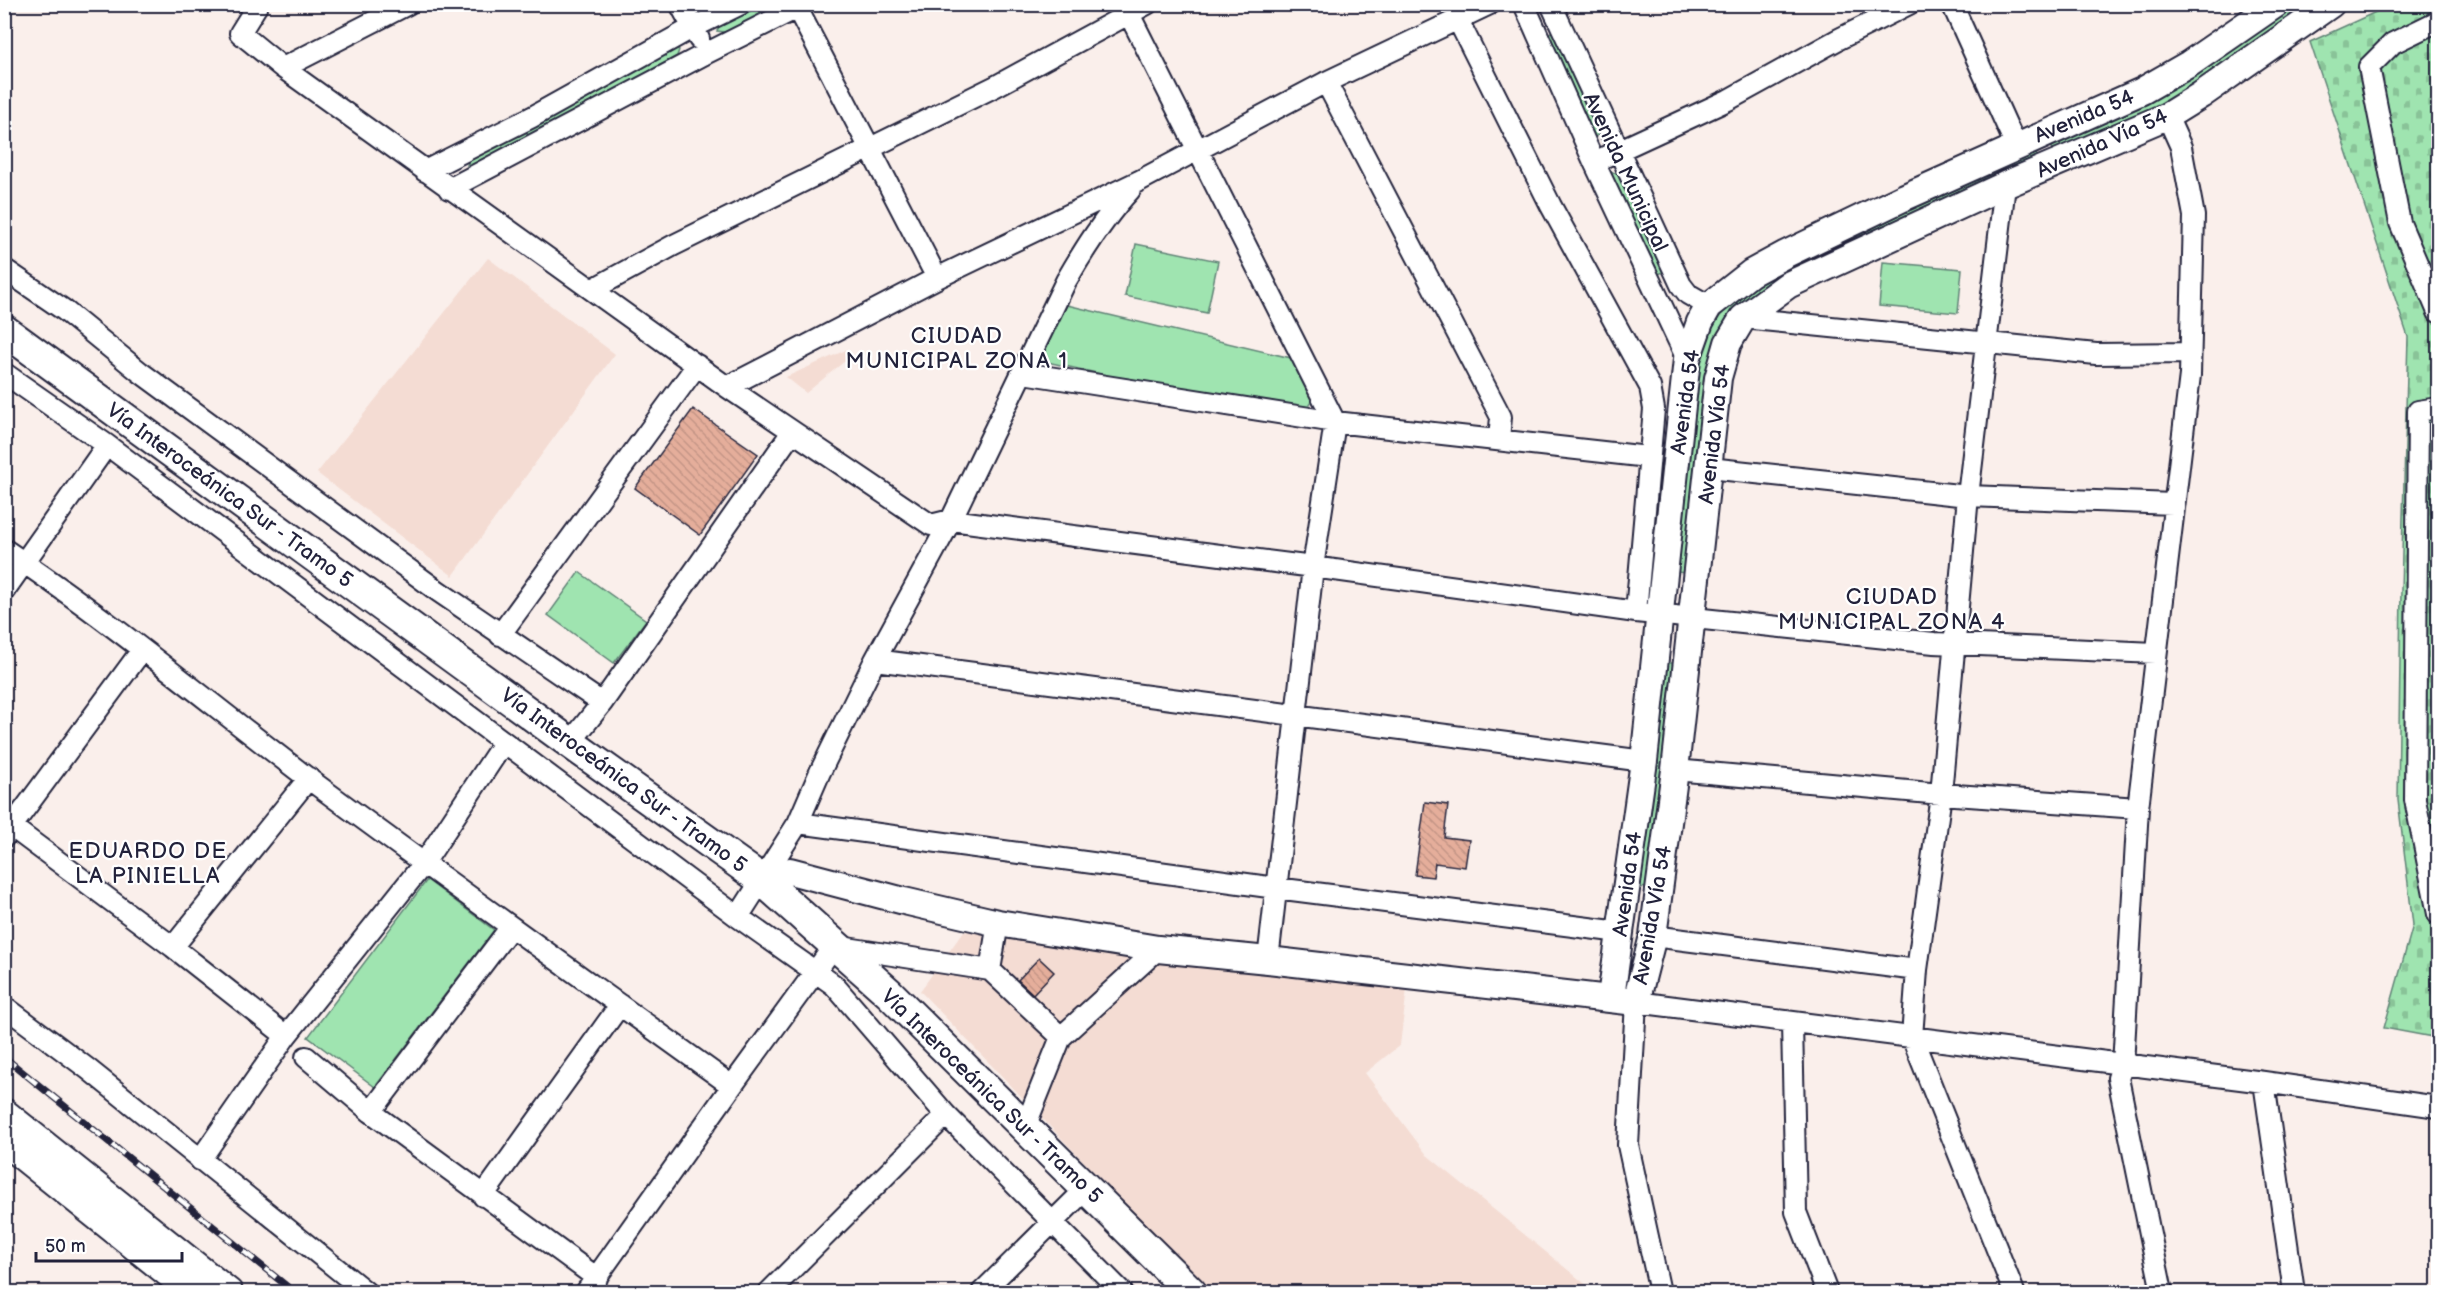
<svg xmlns="http://www.w3.org/2000/svg" width="2443" height="1297" font-family="'Balsamiq Sans',sans-serif">
	<style>
		.built { fill: #f4dcd3 }
		.green { fill: #9fe4b0; stroke: #608376; stroke-width: 1.5 }
		.cemetery { fill: url(#cemetery-stones); stroke: #608376; stroke-width: 1.5 }
		.building { fill: url(#building-back-hatch); stroke: #22223b; stroke-width: 1.5 }
		.lines { fill: none; stroke-linecap: round; stroke-linejoin: round }
		.minor-casing { stroke: #22223b; stroke-width: 24 }
		.major-casing { stroke: #22223b; stroke-width: 30 }
		.highway-casing { stroke: #22223b; stroke-width: 34 }
		.minor { stroke: #fff; stroke-width: 20 }
		.major { stroke: #fff; stroke-width: 26 }
		.highway { stroke: #fff; stroke-width: 30 }
		.rail-casing { stroke: #22223b; stroke-width: 7 }
		.rail { stroke: #fff; stroke-width: 4.5; stroke-dasharray: 14; stroke-linecap: butt }
		.labels { text-anchor: middle; stroke-width: 4.5; stroke-linejoin: round; paint-order: stroke }
		.street-label { font-size: 21px; fill: #22223b; stroke: #fff }
		.neighbourhood-label { font-size: 22px; letter-spacing: 1.5px; fill: #22223b; stroke: #fff }
	</style>
	<defs>
		<pattern id="cemetery-stones" width="16" height="16" patternUnits="userSpaceOnUse" patternTransform="scale(1.5)"><rect width="16" height="16" fill="#9fe4b0"/><path d="M2 7V4a2 2 0 0 1 4 0v3zM10 15v-3a2 2 0 0 1 4 0v3z" fill="#89c398"/></pattern>
		<pattern id="building-back-hatch" width="6" height="6" patternUnits="userSpaceOnUse" patternTransform="scale(1.5)"><rect width="6" height="6" fill="#e5ae9b"/><path d="M-1 5l2 2M0 0l6 6M5-1l2 2" fill="none" stroke="#c49586"/></pattern>
	</defs>
	<rect width="100%" height="100%" fill="#faefeb"/>
	<filter id="ink" filterUnits="userSpaceOnUse"><feTurbulence type="fractalNoise" baseFrequency=".0167" numOctaves="2"/><feDisplacementMap in="SourceGraphic" scale="12" xChannelSelector="R" yChannelSelector="G"/><feConvolveMatrix kernelMatrix="1 2 1 2 8 2 1 2 1" color-interpolation-filters="sRGB"/></filter>
	<g filter="url(#ink)">
		<path class="built" d="M488,258L615,354L453,576L317,473Z
			M846,350L851,356L806,393L786,377Z
			M964,931L1187,965L1407,989L1400,1045L1365,1073L1427,1155L1595,1292H1209L920,991Z"/>
		<path class="green" d="M758,5H765L769,11L725,32L717,31L720,23Z
			M2291,5H2312L2197,87L2151,111L2055,154L2049,141L2191,74Z
			M1551,32L1555,33L1599,129L1600,133L1595,137L1592,136L1546,36Z
			M677,48L679,50L677,56L537,133L474,165H467L470,158Z
			M2033,147L2039,160L1743,303L1686,573L1676,572L1699,359C1713,318 1725,308 1755,281Z
			M1612,172L1619,174L1665,271L1657,275L1611,175Z
			M1136,244L1218,261L1207,313L1125,296Z
			M1883,262L1962,269L1958,313L1879,306Z
			M1067,305L1291,358L1314,399L1308,408L1137,382L1038,360Z
			M579,572L646,620L614,663L548,615Z
			M1665,662L1677,664L1648,888L1636,887Z
			M427,880L494,930L375,1087L308,1037Z"/>
		<path class="cemetery" d="M2391,5H2438V1038L2384,1028L2413,925L2398,800L2401,590L2408,337L2310,42Z"/>
		<path class="building" d="M693,409L758,454L700,535L635,488Z
			M1425,802L1448,805L1444,837L1469,840L1465,867L1435,863L1433,877L1415,875Z
			M1039,958L1054,972L1033,994L1018,980Z"/>
		<g class="lines">
			<g class="minor-casing">
				<path id="minor" d="M258,4L240,33L283,68L727,387L931,525L951,520L1313,567L1636,612L1934,643L2155,653
					M680,4L699,39
					M1124,4L1335,422L1313,567L1268,960
					M1524,4L1594,162L1687,359
					M1551,4L1681,285L1688,294L1709,306
					M1952,4L2016,146
					M797,8L937,278
					M1458,20L1551,206L1650,387L1654,409L1636,612
					M2438,21L2393,43L2369,67L2400,223L2438,312
					M283,68L408,4
					M1326,82L1501,417L1499,439
					M1594,162L1728,100L1837,40L1909,4
					M425,171L532,117L692,28L741,4
					M2005,185L1968,496L1941,794L1917,970L1912,1037L2014,1292
					M449,189L707,53L805,4
					M4,269L64,310L140,372L438,591L602,703
					M593,289L674,245L996,86L1147,4
					M1743,318L2096,354L2190,353
					M4,373L107,445L738,917L834,985L946,1115L1122,1292
					M1023,373L1335,422L1648,457
					M727,387L937,278L1139,181L1326,82L1490,4
					M2438,408L2418,411L2415,800L2438,914
					M1709,468L1968,496L2173,504
					M4,549C110,620 208,702 309,779C449,883 591,984 732,1086
					M4,591L107,445
					M500,635L697,365
					M875,660L1644,761
					M570,743L602,703L792,432
					M1675,770L1941,794L2138,808
					M798,823L1276,888L1620,932
					M12,827L173,947L286,1036
					M4,837L142,650
					M738,917L798,823L820,772L875,660L951,520L1066,281C1085,248 1104,218 1130,190
					M1653,936L1917,970
					M173,947L309,778
					M990,970L998,923
					M4,1006L88,1069L366,1292
					M1792,1023L1796,1212L1827,1292
					M1061,1037L1158,949
					M306,1057L371,1112L597,1278
					M2264,1082L2294,1292
					M371,1112L510,928
					M200,1160L286,1036L424,863L504,742
					M483,1196L620,1005
					M586,1292L732,1086L834,946L990,970L1061,1037L1025,1127
					M769,1292L946,1115
					M982,1292L1087,1188
					M1660,1292L1628,1145L1636,1002L2264,1082L2438,1107
					M2162,1292L2118,1078L2123,1065L2138,808L2190,375L2194,216L2181,147L2167,116"/>
			</g>
			<g class="major-casing">
				<path id="major" d="M762,880L790,871L904,901L998,923L1158,949L1268,960L1636,1002L1653,936L1675,770L1718,378L1728,343L1743,318L1788,285L2005,185L2167,116L2201,95L2331,4
					M1611,997L1644,761L1687,359L1700,322L1709,306L1751,273L1786,254L1905,197L2142,91L2189,64L2276,4
					M4,1112L229,1292
					M4,1142L191,1292"/>
			</g>
			<g class="highway-casing">
				<path id="highway" d="M4,330L570,743L762,880L889,993L1191,1292"/>
			</g>
			<use href="#minor" class="minor"/>
			<use href="#major" class="major"/>
			<use href="#highway" class="highway"/>
			<g class="rail-casing">
				<path id="rail" d="M4,1057L294,1292"/>
			</g>
			<use href="#rail" class="rail"/>
		</g>
	</g>
	<g class="labels">
		<g class="street-label">
			<text transform="translate(2084 116) rotate(-23)" y="7">Avenida 54</text>
			<text transform="translate(2102 143) rotate(-24)" y="7">Avenida Vía 54</text>
			<text transform="translate(1626 172) rotate(65)" y="7">Avenida Municipal</text>
			<text transform="translate(1685 402) rotate(-82)" y="7">Avenida 54</text>
			<text transform="translate(1714 434) rotate(-83)" y="7">Avenida Vía 54</text>
			<text transform="translate(230 495) rotate(36)" y="7">Vía Interoceánica Sur - Tramo 5</text>
			<text transform="translate(624 780) rotate(36)" y="7">Vía Interoceánica Sur - Tramo 5</text>
			<text transform="translate(1627 884) rotate(-82)" y="7">Avenida 54</text>
			<text transform="translate(1652 915) rotate(-80)" y="7">Avenida Vía 54</text>
			<text transform="translate(992 1096) rotate(44)" y="7">Vía Interoceánica Sur - Tramo 5</text>
		</g>
		<g class="neighbourhood-label">
			<text x="957" y="343">CIUDAD<tspan x="957" dy="25">MUNICIPAL ZONA 1</tspan></text>
			<text x="1892" y="604">CIUDAD<tspan x="1892" dy="25">MUNICIPAL ZONA 4</tspan></text>
			<text x="148" y="858">EDUARDO DE<tspan x="148" dy="25">LA PINIELLA</tspan></text>
		</g>
	</g>
	<rect width="2443" height="1297" fill="none" stroke="#fff" stroke-width="24"/>
	<rect x="12" y="12" width="2419" height="1273" fill="none" stroke="#22223b" stroke-width="2" filter="url(#ink)"/>
	<path d="M36 1252v9h146v-9" fill="none" stroke="#22223b" stroke-width="3"/>
	<text x="45" y="1252" font-size="18" fill="#22223b" stroke="#ffffff" stroke-width="4.5" paint-order="stroke">50 m</text>
</svg>
